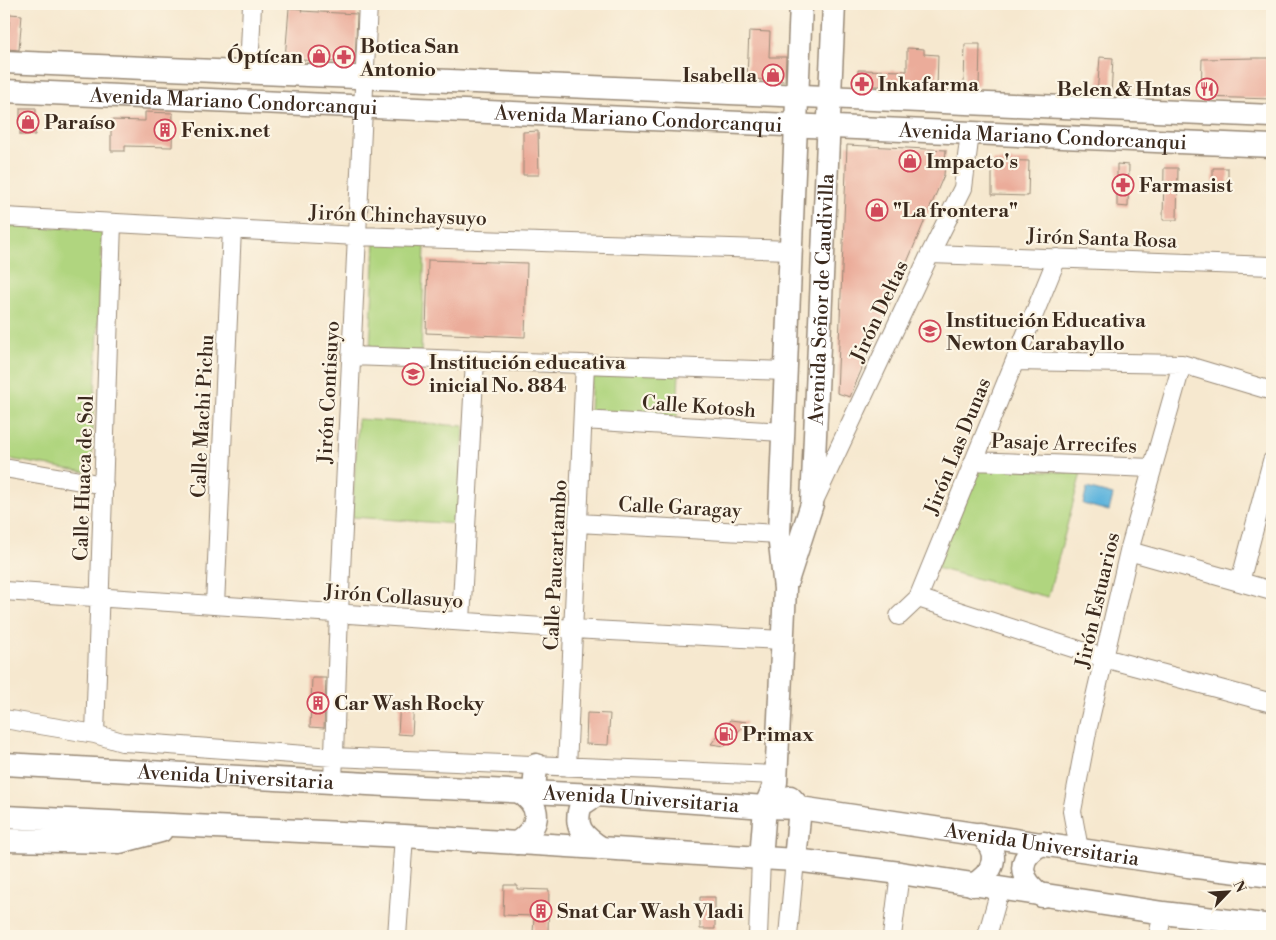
<svg xmlns="http://www.w3.org/2000/svg" width="1276" height="940" font-family="'Libre Bodoni',serif">
	<style>
		.green { fill: #b0d57f; stroke: #76804e }
		.water { fill: #60b5dd; stroke: #4e707e }
		.building { fill: #ebac9a }
		.lines { fill: none; stroke-linecap: round; stroke-linejoin: round }
		.minor-casing { stroke: #988976; stroke-width: 20 }
		.major-casing { stroke: #988976; stroke-width: 25 }
		.minor { stroke: #fff; stroke-width: 18 }
		.major { stroke: #fff; stroke-width: 22 }
		.labels { text-anchor: middle; stroke-width: 4.5; stroke-linejoin: round; paint-order: stroke }
		.poi-label { font-size: 20px; font-weight: bold; fill: #3b2a1e; stroke: #fcf5e5; text-anchor: start }
		.street-label { font-size: 20px; fill: #3b2a1e; stroke: #fcf5e5 }
	</style>
	<rect width="100%" height="100%" fill="#fcf5e5"/>
	<filter id="ink" filterUnits="userSpaceOnUse"><feTurbulence type="fractalNoise" baseFrequency=".02" numOctaves="2"/><feDisplacementMap in="SourceGraphic" scale="10" xChannelSelector="R" yChannelSelector="G"/><feConvolveMatrix kernelMatrix="1 2 1 2 8 2 1 2 1" color-interpolation-filters="sRGB"/></filter>
	<filter id="wash" filterUnits="userSpaceOnUse"><feTurbulence type="fractalNoise" baseFrequency=".0096" numOctaves="4" result="noise"/><feDisplacementMap in="SourceGraphic" scale="20" xChannelSelector="R" yChannelSelector="G"/><feGaussianBlur stdDeviation="1.12" result="paint"/><feColorMatrix in="noise" values="0 0 0 0 0 0 0 0 0 0 0 0 0 0 0 0 0 1.4 0 .05"/><feComposite in="paint" operator="in"/></filter>
	<g filter="url(#wash)">
		<rect width="100%" height="100%" fill="#f6e8cf"/>
		<path class="green" d="M4,226L103,229L91,473L4,458Z
			M375,242L425,245L421,352L370,350Z
			M592,368L679,372L677,417L590,412Z
			M358,419L464,426L458,524L352,517Z
			M979,467L1081,473L1048,597L936,568Z"/>
		<path class="water" d="M1087,488L1113,495L1109,511L1083,504Z"/>
		<g id="blocks">
			<path class="building" d="M289,8L302,9L301,11L357,14L355,63L285,59Z
				M10,14L22,15L19,50L7,49Z
				M749,31L770,32L769,57H786L785,81L747,79Z
				M965,44H980L979,86L964,85Z
				M907,48L924,49V54L938,55L937,89L858,85V70L907,71Z
				M1100,57L1113,58L1111,96L1097,95Z
				M1255,58H1272V99L1201,97L1202,59Z
				M20,108H36L35,135H20Z
				M145,112L173,113L172,147L125,146V151H111V120L145,121Z
				M538,131L539,175H523V132Z
				M847,145L946,150L944,175L850,397L837,393Z
				M992,160L1029,161L1028,196L992,195Z
				M1117,164L1129,165L1128,207L1117,206Z
				M1164,168H1178L1177,220H1163Z
				M1213,168H1228V188H1213Z
				M428,260L527,263L525,337L426,333Z
				M312,678H326L324,728L310,727Z
				M400,701L414,702L412,735L398,734Z
				M587,713L610,714L608,745L586,744Z
				M730,720L747,722L725,746L711,744Z
				M504,885H517V889L549,890L548,933H533L534,916L503,915Z
				M700,897H715V929H700Z"/>
		</g>
	</g>
	<g filter="url(#ink)">
		<use href="#blocks" fill-opacity="0" stroke="#988976" stroke-width="1"/>
		<g class="lines">
			<g class="minor-casing">
				<path id="minor" d="M249,72L252,4
					M4,217L357,236L791,250
					M930,254L1272,266
					M351,356L786,371
					M1015,361L1182,364L1272,391
					M583,420L783,432
					M974,461L1152,468
					M4,468L104,485
					M814,501L930,254L963,188L970,133
					M578,523L779,534
					M1129,551L1272,591
					M1240,582L1272,461
					M4,591L573,629L782,640
					M918,598L1104,658L1272,703
					M215,605L232,229
					M899,616L918,598L1057,258
					M461,621L475,360
					M4,719L95,734L122,742L141,743L333,757L776,775
					M95,734L112,223
					M567,767L585,364
					M333,782L339,613L368,4
					M1079,849L1072,811L1088,727L1129,551L1182,364
					M397,936L404,836
					M758,936L761,859
					M788,936L795,860
					M892,936L900,873
					M987,936L1000,890
					M1158,936L1163,913"/>
			</g>
			<g class="major-casing">
				<g id="major">
					<path d="M4,62L1272,116"/>
					<path id="s1" d="M4,91L1272,146"/>
					<path id="s2" d="M787,581L812,504L834,4"/>
					<path id="s3" d="M4,764L423,787L596,795L765,807L800,808L1188,866L1272,876"/>
					<path d="M534,792L536,765"/>
					<path d="M596,795L581,805C573,827 583,836 601,848"/>
					<path d="M790,797L800,808L795,860"/>
					<path d="M4,817L404,836L795,860L900,873L1163,913L1272,926"/>
					<path d="M4,840L120,842L161,831"/>
					<path d="M517,843C539,827 544,809 520,792"/>
					<path d="M761,859L765,807L776,782L785,589L779,534L801,4"/>
					<path d="M973,885C995,872 1001,853 980,834"/>
					<path d="M1042,896C1018,878 1015,858 1044,843"/>
				</g>
			</g>
			<use href="#minor" class="minor"/>
			<use href="#major" class="major"/>
		</g>
	</g>
	<defs>
		<g id="shop-ring" transform="scale(1.125)"><circle r="9.5" fill="#fcf5e5" stroke="#d1495b" stroke-width="1.5"/><path d="M-5-2.5h2.3a2.7 3.5 0 0 1 5.4 0H5L5.5 6h-11ZM-1.5-2.5h3a1.5 2.3 0 0 0-3 0Z" fill="#d1495b"/></g>
		<g id="pharmacy-ring" transform="scale(1.125)"><circle r="9.5" fill="#fcf5e5" stroke="#d1495b" stroke-width="1.5"/><path d="M-2-6h4v4h4v4h-4v4h-4v-4h-4v-4h4Z" fill="#d1495b"/></g>
		<g id="restaurant-ring" transform="scale(1.125)"><circle r="9.5" fill="#fcf5e5" stroke="#d1495b" stroke-width="1.5"/><path d="M-5-6h1v4h1v-4h1v4h1v-4h1v5L-1.5 .5V6h-2V.5L-5-1ZM5-6V6H3V1.5H1.5Q1.5-4 5-6Z" fill="#d1495b"/></g>
		<g id="building-ring" transform="scale(1.125)"><circle r="9.5" fill="#fcf5e5" stroke="#d1495b" stroke-width="1.5"/><path d="M-4-6H4V6H1V3H-1V6H-4ZM-2.5-4.3h1.7v1.8h-1.7ZM.8-4.3h1.7v1.8H.8ZM-2.5-1h1.7V.8h-1.7ZM.8-1h1.7V.8H.8Z" fill="#d1495b"/></g>
		<g id="school-ring" transform="scale(1.125)"><circle r="9.5" fill="#fcf5e5" stroke="#d1495b" stroke-width="1.5"/><path d="M0-5L7-2L0 1L-7-2ZM-4 1L0 2.5L4 1V4Q0 6-4 4Z" fill="#d1495b"/></g>
		<g id="fuel-ring" transform="scale(1.125)"><circle r="9.5" fill="#fcf5e5" stroke="#d1495b" stroke-width="1.5"/><path d="M-5.5-6h7V0h2V4h1.3V-2.5L3-4.5l.8-.8L6-3V5H2.5V1h-1V6h-7ZM-4.2-4.7v3.2H.2V-4.7Z" fill="#d1495b"/></g>
	</defs>
	<g fill-rule="evenodd">
		<use href="#shop-ring" x="319" y="56"/>
		<use href="#pharmacy-ring" x="344" y="57"/>
		<use href="#shop-ring" x="773" y="75"/>
		<use href="#pharmacy-ring" x="862" y="84"/>
		<use href="#restaurant-ring" x="1207" y="89"/>
		<use href="#shop-ring" x="28" y="122"/>
		<use href="#building-ring" x="165" y="130"/>
		<use href="#shop-ring" x="910" y="161"/>
		<use href="#pharmacy-ring" x="1123" y="185"/>
		<use href="#shop-ring" x="877" y="210"/>
		<use href="#school-ring" x="930" y="331"/>
		<use href="#school-ring" x="413" y="374"/>
		<use href="#building-ring" x="318" y="703"/>
		<use href="#fuel-ring" x="726" y="734"/>
		<use href="#building-ring" x="541" y="911"/>
	</g>
	<g class="labels">
		<g class="poi-label">
			<text x="360" y="53">Botica San<tspan x="360" dy="23">Antonio</tspan></text>
			<text x="303" y="63" text-anchor="end">Óptícan</text>
			<text x="757" y="82" text-anchor="end">Isabella</text>
			<text x="878" y="91">Inkafarma</text>
			<text x="1191" y="96" text-anchor="end">Belen &amp; Hntas</text>
			<text x="44" y="129">Paraíso</text>
			<text x="181" y="137">Fenix.net</text>
			<text x="926" y="168">Impacto's</text>
			<text x="1139" y="192">Farmasist</text>
			<text x="893" y="217">"La frontera"</text>
			<text x="946" y="327">Institución Educativa<tspan x="946" dy="23">Newton Carabayllo</tspan></text>
			<text x="429" y="369">Institución educativa<tspan x="429" dy="23">inicial No. 884</tspan></text>
			<text x="334" y="710">Car Wash Rocky</text>
			<text x="742" y="741">Primax</text>
			<text x="557" y="918">Snat Car Wash Vladi</text>
		</g>
		<g class="street-label">
			<text dy="7" stroke="none"><textPath href="#s1" startOffset="230">Avenida Mariano Condorcanqui</textPath></text>
			<text dy="7" stroke="none"><textPath href="#s1" startOffset="635">Avenida Mariano Condorcanqui</textPath></text>
			<text dy="7" stroke="none"><textPath href="#s1" startOffset="1040">Avenida Mariano Condorcanqui</textPath></text>
			<text transform="translate(398 215) rotate(2)" y="7">Jirón Chinchaysuyo</text>
			<text transform="translate(1102 238) rotate(2)" y="7">Jirón Santa Rosa</text>
			<text dy="7" stroke="none"><textPath href="#s2" startOffset="286">Avenida Señor de Caudivilla</textPath></text>
			<text transform="translate(879 311) rotate(-65)" y="7">Jirón Deltas</text>
			<text transform="translate(328 392) rotate(-87)" y="7">Jirón Contisuyo</text>
			<text transform="translate(699 406) rotate(4)" y="7">Calle Kotosh</text>
			<text transform="translate(202 416) rotate(-87)" y="7">Calle Machi Pichu</text>
			<text transform="translate(1064 443) rotate(2)" y="7">Pasaje Arrecifes</text>
			<text transform="translate(957 446) rotate(-68)" y="7">Jirón Las Dunas</text>
			<text transform="translate(83 478) rotate(-88)" y="7">Calle Huaca de Sol</text>
			<text transform="translate(680 507) rotate(3)" y="7">Calle Garagay</text>
			<text transform="translate(555 565) rotate(-87)" y="7">Calle Paucartambo</text>
			<text transform="translate(394 596) rotate(4)" y="7">Jirón Collasuyo</text>
			<text transform="translate(1097 600) rotate(-77)" y="7">Jirón Estuarios</text>
			<text dy="7" stroke="none"><textPath href="#s3" startOffset="232">Avenida Universitaria</textPath></text>
			<text dy="7" stroke="none"><textPath href="#s3" startOffset="638">Avenida Universitaria</textPath></text>
			<text dy="7" stroke="none"><textPath href="#s3" startOffset="1042">Avenida Universitaria</textPath></text>
		</g>
	</g>
	<rect width="1276" height="940" fill="none" stroke="#fcf5e5" stroke-width="20"/>
	<g transform="translate(1228 892) rotate(65)" stroke="#fcf5e5" stroke-width="4" paint-order="stroke">
	<path d="M0-4L9 19L0 12L-9 19Z" fill="#3b2a1e"/>
	<text y="-8" font-size="14" font-weight="bold" text-anchor="middle" fill="#3b2a1e">N</text>
	</g>
</svg>
